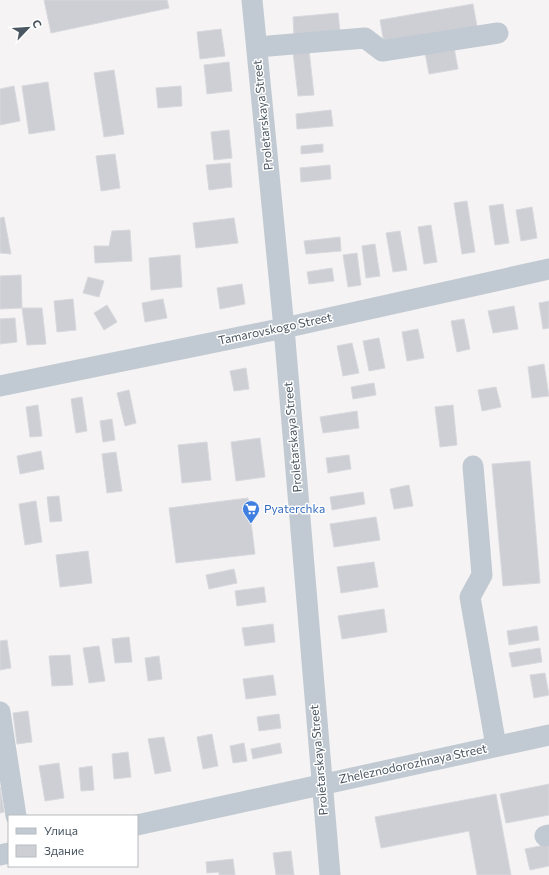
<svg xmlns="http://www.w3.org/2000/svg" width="549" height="875" font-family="Commissioner,sans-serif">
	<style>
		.building { fill: #cdcfd5; stroke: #d7d9de }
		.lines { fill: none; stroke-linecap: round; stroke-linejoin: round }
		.minor { stroke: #c1cad2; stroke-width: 21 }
		.labels { text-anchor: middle; stroke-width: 3; stroke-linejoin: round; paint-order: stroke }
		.street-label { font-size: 12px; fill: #4a5661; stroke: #fff }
		.shop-label { font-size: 12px; fill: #366cbe; stroke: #fff; text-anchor: start }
	</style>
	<rect width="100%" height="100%" fill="#f5f3f3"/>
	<path class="building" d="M44,0H167L169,8L51,33Z
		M473,4L478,32L385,49L380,20Z
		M338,13L340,32L294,36L293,17Z
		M221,29L225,56L200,59L197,32Z
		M453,42L458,69L429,74L424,47Z
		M309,50L314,95L298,96L293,52Z
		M229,62L232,91L207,94L204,65Z
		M114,70L124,134L104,137L94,73Z
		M48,82L55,130L29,134L22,86Z
		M14,86L20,121L0,125V89Z
		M181,86L182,106L158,108L156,88Z
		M331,110L333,126L297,129L296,114Z
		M229,130L232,158L214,160L211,132Z
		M323,144V152L301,154V146Z
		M115,154L120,188L101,191L96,156Z
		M230,163L232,187L209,190L206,165Z
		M330,165L331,179L301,182L300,168Z
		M467,201L475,252L462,254L454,203Z
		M503,204L509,243L495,245L489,206Z
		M532,207L537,238L521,241L516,210Z
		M4,217L11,254L0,253V218Z
		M234,218L238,243L196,248L193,223Z
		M431,225L437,262L424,264L418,227Z
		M130,230L132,261L95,263L94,246H109L112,231Z
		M400,231L407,270L393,272L386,233Z
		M340,237L341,251L306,254L304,241Z
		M375,244L380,276L366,278L362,246Z
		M357,253L361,285L348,287L343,255Z
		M180,255L182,287L151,290L149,258Z
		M332,268L334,281L309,284L307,272Z
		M21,275L22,308L0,309V276Z
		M88,277L104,281L99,297L83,293Z
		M242,284L245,304L220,309L217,288Z
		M73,299L76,330L57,332L54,301Z
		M163,299L167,318L145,322L142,303Z
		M549,301V328L543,329L539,303Z
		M107,305L117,322L104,330L94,313Z
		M514,306L518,329L493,333L488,311Z
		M22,308H42L46,344L27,345Z
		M15,318L17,342L0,344V319Z
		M464,319L470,349L457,352L451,321Z
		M418,329L424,358L407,361L402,332Z
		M379,338L385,368L369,371L363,341Z
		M352,343L359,373L343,376L337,346Z
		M544,364L549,396L532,398L528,367Z
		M246,368L249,389L234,391L230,371Z
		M374,383L376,395L353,399L351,387Z
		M496,387L501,407L482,411L478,390Z
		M129,390L136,423L125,426L117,393Z
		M82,397L87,431L76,433L71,399Z
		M38,405L42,436L30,437L26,407Z
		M453,405L457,445L440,447L435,407Z
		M357,411L359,428L323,433L320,417Z
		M112,419L115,440L103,442L100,421Z
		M260,438L265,477L236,481L231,442Z
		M207,442L211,480L182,483L178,445Z
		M41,451L44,469L20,474L17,456Z
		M116,452L122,491L107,493L102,454Z
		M349,455L351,469L328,473L326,458Z
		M530,461L540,583L503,586L492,464Z
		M409,485L413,506L394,509L390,489Z
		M363,492L365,504L332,510L330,497Z
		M59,496L62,521L50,522L47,497Z
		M248,498L255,554L176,563L169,508Z
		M36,501L42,542L25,545L19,504Z
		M376,517L380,540L334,547L330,524Z
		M88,551L92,583L60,587L56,555Z
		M374,562L378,587L341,593L337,567Z
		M234,569L237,583L209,589L206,575Z
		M264,587L266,602L237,606L235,591Z
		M384,609L387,632L342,639L338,616Z
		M273,624L275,642L245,646L242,628Z
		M537,626L539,640L509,645L507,631Z
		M129,637L132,662L115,663L112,639Z
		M7,640L11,668L0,670V641Z
		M99,646L105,681L89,683L83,648Z
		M540,648L542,662L512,667L509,653Z
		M70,655L73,685L52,686L49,656Z
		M159,656L162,679L148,681L145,658Z
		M545,673L549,695L534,698L530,675Z
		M273,675L276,695L246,699L243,679Z
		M28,711L32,742L17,744L13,713Z
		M279,714L281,728L259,731L257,717Z
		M212,734L218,766L203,769L197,737Z
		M164,737L171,771L155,774L148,739Z
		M244,743L247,761L233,763L230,746Z
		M280,743L282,753L253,759L251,749Z
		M128,752L131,777L114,779L112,754Z
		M59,763L64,798L45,801L39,766Z
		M92,766L94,790L81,791L79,768Z
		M549,784V815L506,823L500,794Z
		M0,787L4,812L0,813Z
		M496,794L511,875H477L469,831L381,848L375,817Z
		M549,844V866L530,870L525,849Z
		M291,851L294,875H276L273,853Z
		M233,859L235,875H219V872L207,873L206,862Z"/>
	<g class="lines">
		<path class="minor" d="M252,0L284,328L330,875
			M257,47L365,38L382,51L498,33
			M0,386L284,328L549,269
			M473,466L482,575L470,597L496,746
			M0,712L16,816
			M137,825L549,735
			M545,836L549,835
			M0,855L9,853"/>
	</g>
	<defs>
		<g id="supermarket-pin" transform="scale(0.9)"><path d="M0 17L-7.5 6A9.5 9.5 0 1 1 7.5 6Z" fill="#3f7fe0" stroke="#fff"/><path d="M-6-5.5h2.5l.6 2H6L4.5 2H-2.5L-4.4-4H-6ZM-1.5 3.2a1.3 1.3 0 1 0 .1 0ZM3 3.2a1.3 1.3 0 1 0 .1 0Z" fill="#fff"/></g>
	</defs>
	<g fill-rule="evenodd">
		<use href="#supermarket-pin" x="251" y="509"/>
	</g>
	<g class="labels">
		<g class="street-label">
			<text transform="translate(263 115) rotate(-96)" y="4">Proletarskaya Street</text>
			<text transform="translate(275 329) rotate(-12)" y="4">Tamarovskogo Street</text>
			<text transform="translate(293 437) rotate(-95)" y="4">Proletarskaya Street</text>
			<text transform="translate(319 760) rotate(-95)" y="4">Proletarskaya Street</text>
			<text transform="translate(413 764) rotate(-12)" y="4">Zheleznodorozhnaya Street</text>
		</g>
		<g class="shop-label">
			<text x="264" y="513">Pyaterchka</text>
		</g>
	</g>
	<rect x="8" y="815" width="130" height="52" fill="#ffffff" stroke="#b7bbc0"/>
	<rect x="16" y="828" width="20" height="6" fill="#c1cad2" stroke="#b7bbc0"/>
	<text x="44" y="835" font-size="12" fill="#4a5661">Улица</text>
	<rect x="16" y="845" width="20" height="12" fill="#cdcfd5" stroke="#b7bbc0"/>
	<text x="44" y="855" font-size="12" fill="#4a5661">Здание</text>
	<g transform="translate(28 28) rotate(65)" stroke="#ffffff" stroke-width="3" paint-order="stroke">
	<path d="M0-3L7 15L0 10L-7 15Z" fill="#4a5661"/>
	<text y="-6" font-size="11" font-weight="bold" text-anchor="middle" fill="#4a5661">С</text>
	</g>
</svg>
